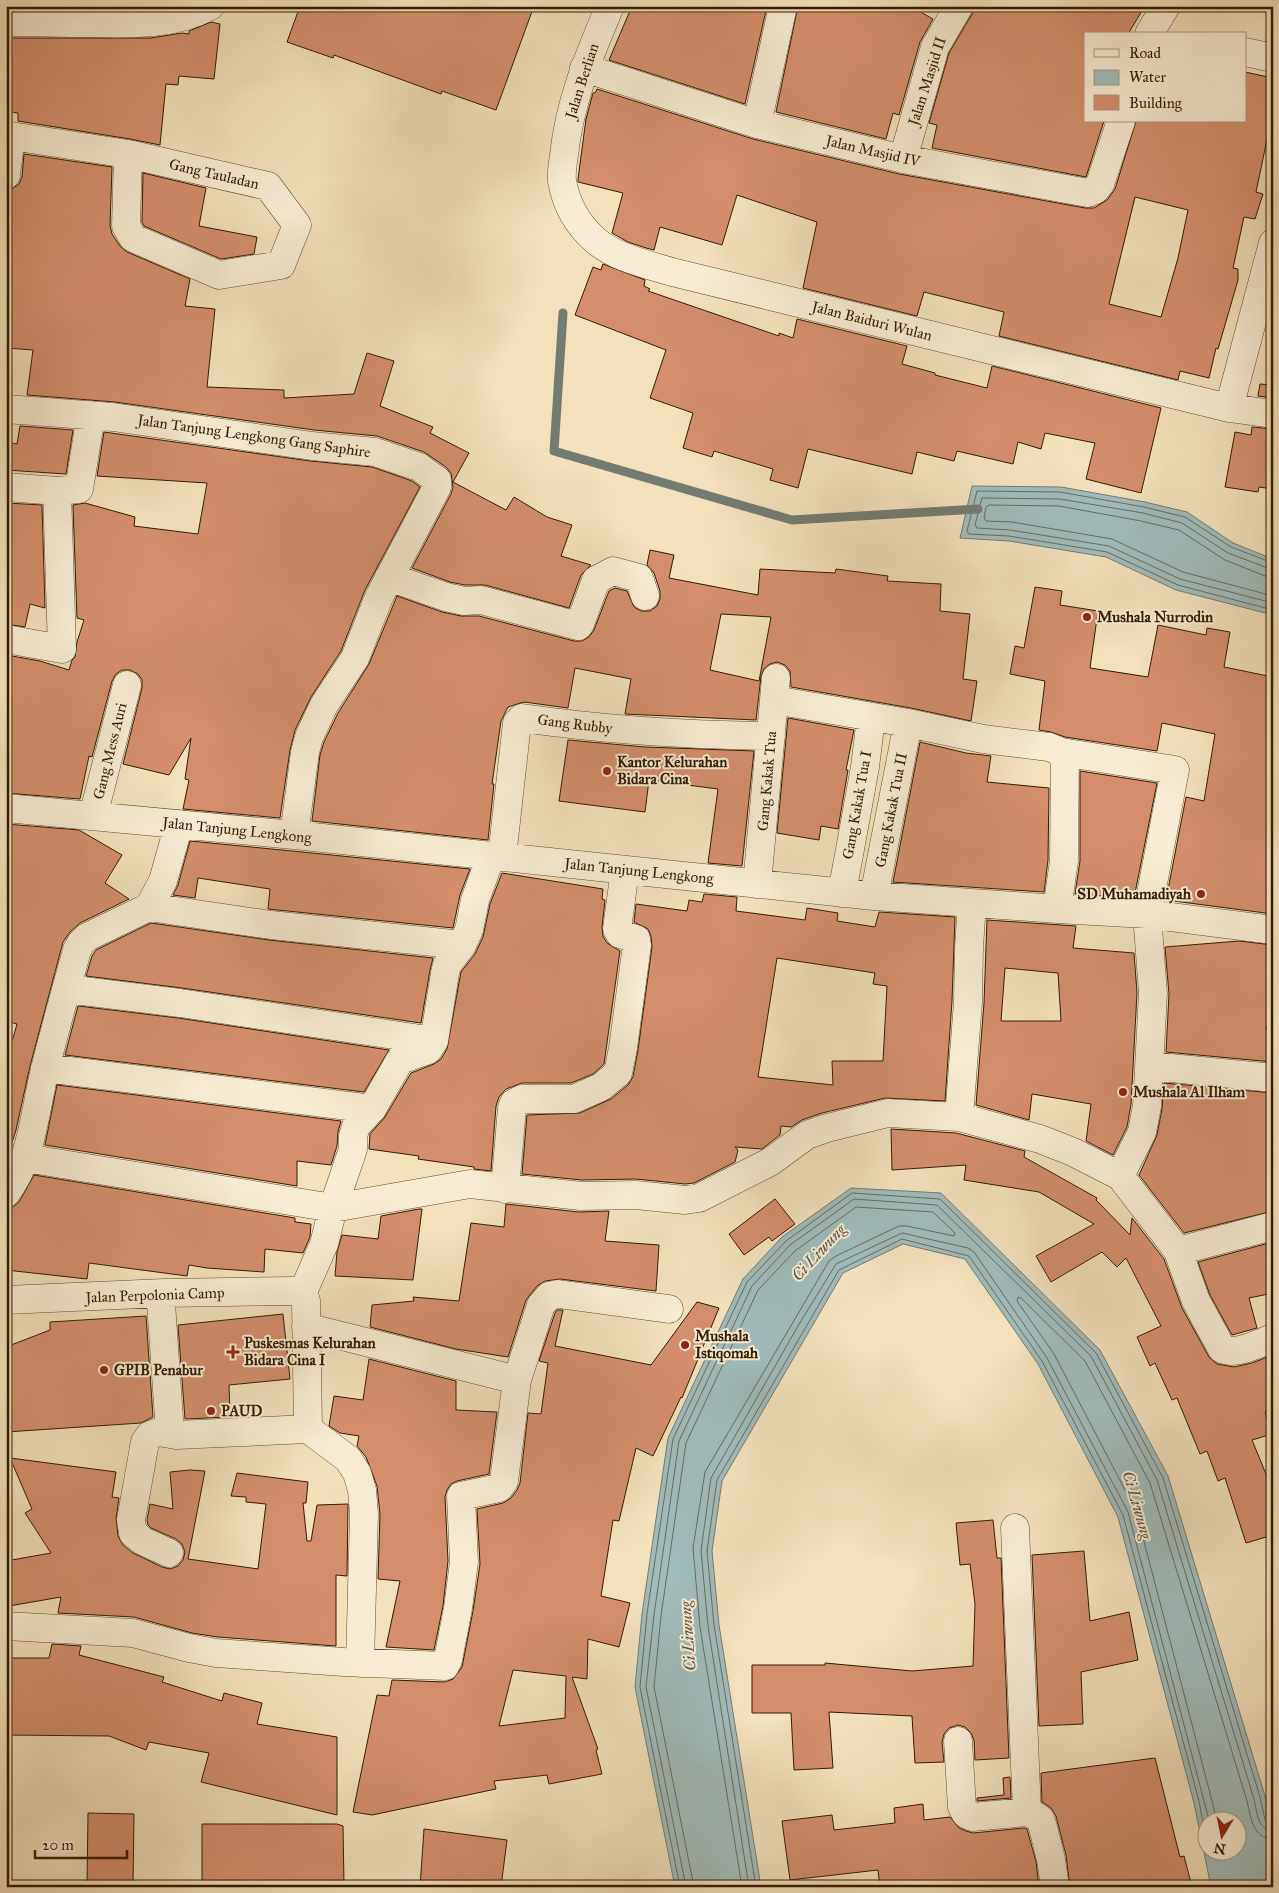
<svg xmlns="http://www.w3.org/2000/svg" width="1279" height="1893" font-family="'IM FELL Great Primer',serif">
	<style>
		.water { fill: #a0bbbb; stroke: #747b71; fill-rule: evenodd }
		.lines { fill: none; stroke-linecap: round; stroke-linejoin: round }
		.shore { stroke: #6a6b5e; stroke-width: 1 }
		.stream { stroke: #747b71; stroke-width: 9 }
		.building { fill: #d48e6c; stroke: #331b01; fill-rule: evenodd }
		.minor-casing { stroke: #634c30; stroke-width: 29 }
		.minor { stroke: #f7ecd3; stroke-width: 28 }
		.poi-dot { fill: #8f2418; stroke: #f7ecd3; stroke-width: 2 }
		.labels { text-anchor: middle; stroke-width: 4; stroke-linejoin: round; paint-order: stroke }
		.street-label { font-size: 15px; fill: #331b01; stroke: #f7ecd3 }
		.poi-label { font-size: 15px; font-weight: bold; fill: #331b01; stroke: #f7ecd3; text-anchor: start }
		.water-label { font-size: 16px; font-style: italic; fill: #595342; stroke: #f7ecd3 }
	</style>
	<rect width="100%" height="100%" fill="#f2e1bb"/>
	<filter id="stains"><feTurbulence type="fractalNoise" baseFrequency=".004" numOctaves="4"/><feColorMatrix values="0 0 0 0 .2 0 0 0 0 .09 0 0 0 0 .02 0 0 0 .5 -.17"/></filter>
	<radialGradient id="worn" r=".72"><stop offset=".6" stop-color="#630" stop-opacity="0"/><stop offset="1" stop-color="#630" stop-opacity=".3"/></radialGradient>
	<path class="water" d="M972,486L1061,487L1145,502L1187,512L1233,543L1273,559V615L1176,590L1106,557L1009,541L960,538Z
		M851,1188L941,1193L1100,1350L1168,1476L1265,1796L1273,1830V1887H1211L1194,1803L1118,1517L1038,1364L965,1259L903,1244L843,1273L722,1481L712,1551L719,1625L761,1887H675L635,1687L642,1614L668,1438L743,1279L782,1237ZM1206,1820H1236V1850H1206Z"/>
	<g class="lines">
		<path class="shore" d="M1273,563L1231,547L1185,517L1144,507L1060,492L977,491L967,531L969,534L1009,536L1107,552L1178,585L1273,610
			M1273,570L1228,553L1182,523L1143,513L1060,499L982,498L975,525L977,528L1010,530L1109,546L1180,579L1273,603
			M1273,577L1265,576L1225,560L1179,530L1141,521L1059,506L989,505L986,507L984,518L986,521L1012,522L1112,539L1183,572L1273,596
			M1217,1820L1136,1511L1054,1354L1017,1301L1018,1297L1021,1298L1085,1361L1150,1483L1247,1801C1251,1817 1252,1838 1273,1839
			M680,1887L640,1687L647,1614L673,1439L747,1282L786,1241L852,1193L940,1199L1096,1353L1163,1478L1260,1797L1265,1820L1268,1824L1273,1825
			M686,1887L646,1687L654,1615L679,1441L752,1286L790,1245L854,1199L937,1205L1091,1356L1157,1480L1254,1799C1257,1812 1257,1830 1273,1831
			M694,1887L654,1687L661,1616L686,1443L758,1290L795,1251L856,1207L933,1212L955,1233L954,1236L907,1226H899L836,1256L829,1261L705,1472L693,1548L700,1627L742,1887
			M749,1887L708,1626L701,1551L711,1478L798,1326L836,1264L902,1233L968,1248L974,1252L1047,1358L1128,1512L1209,1820
			M756,1887L714,1625L707,1551L717,1480L839,1270L902,1239L969,1256L1042,1361L1123,1515L1199,1801L1206,1839"/>
		<path class="stream" d="M563,313L554,451L792,520L978,509"/>
	</g>
	<path class="building" d="M300,6H534L496,110L442,91L441,94L334,55L333,58L287,42Z
		M632,6H767L745,104L609,60Z
		M798,6H910L933,19L920,42L899,115L893,113L886,139L776,112Z
		M975,6H1145L1128,34H1085V121H1104L1086,177L932,148L937,125L929,123L949,53L972,14Z
		M211,22L220,24L214,79L179,76L178,85L166,84L160,145L130,139L18,121V113L6,111V38H151L182,33L189,34V31Z
		M1245,72L1273,78V136L1268,135L1256,192L1263,194L1255,219L1244,217L1233,268L1238,269V280L1218,349L1216,348L1209,378L1180,371L1178,380L999,336L1004,312L924,292L917,316L803,288L817,222L737,195L722,245L660,227L654,250L646,248L628,242L612,233L623,193L578,182V179L586,119L593,93H595L597,89L753,139L899,174L1085,208H1094L1107,200L1115,189L1136,121H1245ZM1135,197L1188,210L1178,258L1161,317L1109,304Z
		M24,154L112,167L110,226L112,234L120,246L127,252L190,279L185,306L215,309L207,387L284,390V398L354,394L367,353L394,361L380,406L433,427L430,433L469,453L453,482L506,510L514,497L547,517L572,525L561,556L591,565L581,575L569,608L485,585H465L450,582L412,568L451,494L453,487L451,473L446,467L424,452L377,436L314,430L115,402L27,395L33,350L6,348V190L12,189L19,184L22,177Z
		M143,173L206,188L199,226L257,237L254,254L221,259L144,226L142,222Z
		M603,264L645,280L644,286L650,289L648,291L779,336V333L793,338L797,319L907,346L902,364L935,373V375L987,388L992,366L1161,408L1141,493L1086,479L1095,443L1045,433L1041,449L1018,442L1013,464L957,451L954,461L917,452L912,474L808,449L798,488L770,480L773,469L714,451L712,457L683,448L693,413L650,398L666,350L575,315L593,267L601,270Z
		M1260,384L1273,385V398L1258,396Z
		M20,426L73,430L66,474L6,470V442L17,444Z
		M1252,427L1273,429V489L1259,487L1258,492L1225,487L1235,432L1251,435Z
		M104,432L310,461L372,467L412,481L420,487L365,590L341,651L311,697L295,730L290,750L280,818L183,809L189,780L185,779L191,738L169,775L123,764L142,688V680L138,674L130,670H122L116,674L112,681L92,757L89,756L80,799L6,793V655L40,661L69,670L72,660L75,657L77,642L84,620L77,618L73,505L85,503L135,517L134,526L198,534L207,483L97,476Z
		M6,503L42,505L45,608L30,604L25,627L6,624Z
		M650,550L674,555L669,578L758,595L760,569L835,573L836,569L888,576L887,581L941,584L940,611L970,614L963,679L977,681L971,721L911,708L791,687L790,671L785,665L777,662L770,664L764,669L761,676L756,720L625,714L631,679L575,668L568,708L524,702L508,707L501,721L492,784H494L488,840L312,821L320,755L324,742L338,713L369,664L397,596L442,612L461,616H479L574,641H582L589,637L594,630L609,591L615,588L627,591L634,607L641,611H650L657,606L660,599V591L654,573L647,565ZM721,614L771,617L759,681L710,670Z
		M1035,587L1062,591L1060,605L1098,611L1090,668L1148,677L1158,625L1206,635L1207,628L1230,632L1224,667L1273,677V914L1166,900L1186,797L1204,801L1215,734L1162,723L1157,751L1065,737L1051,732L1039,730L1045,681L1010,674L1015,646L1024,648Z
		M788,718L854,730L846,770H848L838,829L821,826L819,840L777,833Z
		M568,740L645,747L754,751L742,866L708,863L718,789L649,780L645,812L559,801Z
		M920,742L966,753L991,756L987,782L1049,788L1048,860L1044,892L893,882Z
		M1080,771L1157,783L1134,898L1075,894L1080,861Z
		M6,824L79,830L122,855L105,883L129,899L80,923L70,932L63,942L30,1066L16,1130L6,1161V1063L17,1024L6,1021Z
		M190,841L292,851L470,869L460,895L453,928L268,909L270,889L198,878L195,898L173,895L178,885Z
		M502,873L603,889L602,899L605,900L602,927L603,936L607,943L620,951L604,1064L593,1074L571,1083H522L506,1089L499,1097L496,1106L491,1171L474,1169V1167L418,1159L419,1156L369,1149L370,1134L385,1117L411,1073L434,1064L441,1059L447,1049L461,972L475,954L483,937L490,904Z
		M704,894L737,897L736,911L805,920L807,908L838,913L837,921L875,927L879,912L955,917L952,1001L945,1101L885,1098L822,1113L802,1120L791,1127L781,1126L780,1135L762,1149L735,1147L738,1150L735,1162L694,1183L685,1184L636,1179L582,1180L522,1174L527,1115L580,1113L611,1099L628,1085L633,1077L638,1050L652,947L651,936L648,929L634,922L636,904L687,911L689,900L702,902ZM777,958L875,973L873,984L887,986L883,1061H832L833,1085L758,1077Z
		M987,920L1076,926L1073,948L1134,953L1137,993L1131,1104L1127,1127L1113,1155L1086,1141L1091,1104L1032,1094L1029,1120L976,1105L984,1003ZM1005,968L1058,973L1061,1021H1001Z
		M151,923L269,940L433,958L430,970L421,1023L182,988L86,976L92,956L96,950Z
		M1239,941L1273,945V1025L1266,1027L1273,1049V1062L1166,1052L1169,994L1165,947Z
		M78,1006L178,1018L389,1050L364,1092L65,1055Z
		M1164,1083L1273,1093V1211L1184,1233L1139,1175L1157,1135L1162,1109Z
		M57,1085L341,1121L338,1132L337,1146L331,1165L297,1161V1186L45,1145Z
		M891,1129L956,1133L1025,1151L1024,1157L1097,1198L1096,1200L1130,1235L1132,1218L1164,1259L1182,1308L1209,1357L1217,1364L1234,1367L1252,1363L1273,1355V1410L1265,1412L1272,1434L1252,1440L1273,1491V1535L1246,1543L1225,1478L1218,1481L1207,1451L1200,1454L1177,1398L1172,1400L1155,1363L1150,1366L1137,1337L1161,1326L1126,1258L1117,1267L1102,1252L1051,1282L1036,1256L1094,1224L1039,1192L964,1180L966,1165L892,1170Z
		M34,1175L295,1218V1222L311,1224L310,1237L303,1253L265,1249L264,1272L207,1268L189,1265L187,1276L89,1263L87,1279L6,1270V1208L13,1207L19,1202Z
		M775,1199L795,1224L772,1241L769,1237L744,1255L729,1234Z
		M506,1204L579,1212L609,1211L605,1241L659,1245L656,1291L560,1279L545,1281L537,1286L526,1300L508,1357L456,1349L370,1327L372,1305L414,1301L413,1297L459,1301L471,1223L504,1227Z
		M419,1209H422L413,1280L335,1276L337,1252L342,1235L378,1239L381,1216Z
		M1273,1242V1293L1249,1298L1257,1328L1232,1335L1210,1295L1198,1262Z
		M697,1302L719,1308L682,1398L681,1397L653,1456L636,1448L619,1521L613,1520L601,1596L630,1603L619,1647L588,1639L587,1679L572,1677L598,1749L596,1750L602,1774L549,1784L547,1775L494,1781L496,1789L372,1815L353,1812L377,1695L389,1696L392,1680L445,1682L453,1679L462,1667L473,1611L480,1564L477,1509L503,1503L511,1498L517,1490L520,1483L528,1413L541,1414L548,1363L539,1361L555,1313L557,1310H563L555,1346L651,1365ZM513,1670L566,1676L565,1718L499,1726Z
		M283,1314L290,1379L229,1385L230,1417L185,1419L178,1325Z
		M146,1316L153,1417L141,1423L6,1432V1347L50,1330V1322Z
		M369,1359L456,1381V1410L497,1412L489,1474L457,1481L451,1484L447,1490L445,1497L448,1561L443,1606L434,1650L386,1647L400,1581L378,1579L380,1514L377,1486L366,1457L357,1446L359,1436L340,1433L329,1426L334,1396L363,1400Z
		M10,1458L116,1472L112,1497L119,1498L116,1518L118,1536L123,1545L133,1553L162,1567L170,1569L178,1566L183,1560L185,1552L182,1544L176,1539L151,1528L148,1525L147,1520L150,1504L173,1509L170,1472L190,1470L205,1471L188,1559L258,1569L266,1504L246,1502V1497L231,1496L237,1473L308,1482L306,1503H303L307,1541H311L317,1505L348,1504L347,1576L336,1575V1646L218,1637L192,1633L134,1617L58,1613L61,1597L9,1606L6,1589V1561L51,1553L25,1513L32,1509Z
		M993,1520L997,1558H1001L1009,1758L975,1760L974,1740L971,1733L965,1727L958,1725L949,1728L944,1734L942,1742L944,1762L915,1763L912,1716L829,1712L833,1768L794,1770L791,1713H752V1665H825V1663L912,1671L973,1666L975,1604L970,1564L960,1565L956,1523Z
		M1084,1551L1090,1621L1129,1612L1138,1660L1081,1672L1083,1724L1039,1726L1032,1555Z
		M52,1644L81,1646L79,1655L164,1677L162,1682L222,1701L224,1693L262,1703L257,1724L337,1737V1815L201,1782L209,1753L149,1742L146,1750L109,1736L6,1735V1658H49Z
		M1155,1758L1180,1857L1184,1856L1192,1887H1070L1066,1855L1056,1816L1051,1808L1042,1802L1041,1773Z
		M1010,1777L1011,1798L977,1801V1798L1004,1795L1003,1778Z
		M923,1804L924,1820L950,1817L959,1828L966,1831L973,1833L1024,1828L1027,1829L1036,1862L1039,1887H880L878,1870L790,1880L782,1821L832,1815L834,1830L895,1823L894,1808Z
		M88,1813L134,1814L133,1887H87Z
		M202,1824H337L343,1826L344,1887H202Z
		M424,1829L507,1840L501,1887H420Z"/>
	<g class="lines">
		<g class="minor-casing">
			<path id="minor" d="M610,6C589,56 570,100 564,155C563,163 561,173 562,181C566,204 577,224 595,240C616,258 646,264 672,272L1229,408L1273,414
				M6,22C33,22 61,23 88,23C129,24 172,26 210,6
				M1149,34L1166,6
				M1245,52L1273,58
				M584,68L757,124L903,159L1088,193L1095,190L1100,184L1121,121
				M757,124L783,6
				M903,159L935,47L959,6
				M6,175L11,136L128,154L268,186L297,225L281,265L219,275L133,238L126,226L128,154
				M1229,408L1273,243
				M6,409L113,417L312,446L375,452L419,467L437,480V487L379,597L355,658L324,705L309,737L305,752L294,835
				M6,487L57,491
				M389,577L446,597L464,601L481,600L578,626L580,624L596,580L613,571L639,578L645,596
				M6,639L62,649L57,491L79,489L91,415
				M774,700L908,723L983,739L1049,747L1061,752L1175,770L1147,914L1153,993L1147,1106L1142,1132L1120,1176
				M6,808L294,835L874,896L1057,909L1147,914L1273,930
				M93,816L127,685
				M502,857L517,723L522,718C605,730 687,735 771,736
				M757,884L776,678
				M842,893L865,767L871,718
				M874,896L908,723
				M149,907L271,925L462,945
				M1057,909L1064,861L1065,756L1061,752
				M67,989L180,1003L434,1041
				M1150,1066L1273,1078
				M45,1068L372,1109
				M959,1117L968,1002L969,947L972,903
				M25,1158L333,1208L353,1149V1136L356,1126L372,1109L400,1060L428,1050L434,1041L445,973L447,965L462,945L469,930L475,900L491,856
				M505,1189L512,1108L514,1103L522,1099H574L601,1087L618,1073L623,1048L637,945L636,939L620,934L617,929L625,870
				M6,1193C32,1160 35,1110 45,1069C55,1029 66,990 77,950L81,943L87,937L149,907L163,881L179,824
				M1178,1251L1273,1226
				M162,1294L161,1303L170,1433
				M6,1300L164,1293L294,1291L303,1292
				M306,1327L517,1380L541,1305L549,1296L558,1294L669,1309
				M308,1429L306,1301L303,1292L324,1244L333,1208L470,1184L581,1196L636,1195L685,1200L699,1198L770,1162L807,1135L827,1128L888,1113L959,1117L1040,1139L1073,1152L1120,1176L1178,1251L1196,1301L1222,1349C1236,1356 1259,1343 1273,1338
				M1015,1528L1027,1812
				M169,1553L143,1541L133,1533L131,1520L145,1442L150,1435L159,1432L176,1435L308,1429L348,1459L357,1473L362,1490L364,1514L360,1663
				M6,1626L133,1633L189,1648L216,1653L344,1662L445,1666L448,1660L458,1608L464,1562L461,1496L499,1488L504,1481L517,1380
				M958,1741L962,1807L966,1814L972,1817L1027,1812L1036,1816L1041,1820L1051,1859L1055,1887"/>
		</g>
		<use href="#minor" class="minor"/>
	</g>
	<g class="poi-dot">
		<circle cx="1087" cy="617" r="5"/>
		<circle cx="607" cy="771" r="5"/>
		<circle cx="1201" cy="894" r="5"/>
		<circle cx="1123" cy="1092" r="5"/>
		<circle cx="685" cy="1345" r="5"/>
		<path d="M230.5 1344.5h5v5h5v5h-5v5h-5v-5h-5v-5h5z"/>
		<circle cx="104" cy="1370" r="5"/>
		<circle cx="211" cy="1411" r="5"/>
	</g>
	<g class="labels">
		<g class="street-label">
			<text transform="translate(582 81) rotate(-72)" y="5">Jalan Berlian</text>
			<text transform="translate(927 81) rotate(-72)" y="5">Jalan Masjid II</text>
			<text transform="translate(873 151) rotate(13)" y="5">Jalan Masjid IV</text>
			<text transform="translate(214 174) rotate(13)" y="5">Gang Tauladan</text>
			<text transform="translate(872 321) rotate(14)" y="5">Jalan Baiduri Wulan</text>
			<text transform="translate(254 436) rotate(8)" y="5">Jalan Tanjung Lengkong Gang Saphire</text>
			<text transform="translate(575 724) rotate(7)" y="5">Gang Rubby</text>
			<text transform="translate(110 751) rotate(-76)" y="5">Gang Mess Auri</text>
			<text transform="translate(767 781) rotate(-85)" y="5">Gang Kakak Tua</text>
			<text transform="translate(857 805) rotate(-80)" y="5">Gang Kakak Tua I</text>
			<text transform="translate(891 810) rotate(-79)" y="5">Gang Kakak Tua II</text>
			<text transform="translate(237 830) rotate(6)" y="5">Jalan Tanjung Lengkong</text>
			<text transform="translate(639 871) rotate(6)" y="5">Jalan Tanjung Lengkong</text>
			<text transform="translate(155 1295) rotate(-2)" y="5">Jalan Perpolonia Camp</text>
		</g>
		<g class="poi-label">
			<text x="1097" y="622">Mushala Nurrodin</text>
			<text x="617" y="767">Kantor Kelurahan<tspan x="617" dy="17">Bidara Cina</tspan></text>
			<text x="1191" y="899" text-anchor="end">SD Muhamadiyah</text>
			<text x="1133" y="1097">Mushala Al Ilham</text>
			<text x="695" y="1341">Mushala<tspan x="695" dy="17">Istiqomah</tspan></text>
			<text x="244" y="1348">Puskesmas Kelurahan<tspan x="244" dy="17">Bidara Cina I</tspan></text>
			<text x="114" y="1375">GPIB Penabur</text>
			<text x="221" y="1416">PAUD</text>
		</g>
		<g class="water-label">
			<text transform="translate(818 1252) rotate(-47)" y="6">Ci Liwung</text>
			<text transform="translate(1138 1505) rotate(74)" y="6">Ci Liwung</text>
			<text transform="translate(687 1636) rotate(-94)" y="6">Ci Liwung</text>
		</g>
	</g>
	<rect width="1279" height="1893" fill="none" stroke="#f2e1bb" stroke-width="25"/>
	<rect x="8" y="8" width="1264" height="1878" fill="none" stroke="#331b01" stroke-width="2.5"/>
	<rect x="12" y="12" width="1254" height="1868" fill="none" stroke="#331b01"/>
	<rect x="1084" y="32" width="162" height="90" fill="#f7ecd3" stroke="#a9987f"/>
	<rect x="1094" y="49" width="25" height="8" fill="#f7ecd3" stroke="#a9987f"/>
	<text x="1129" y="58" font-size="15" fill="#331b01">Road</text>
	<rect x="1094" y="70" width="25" height="15" fill="#a0bbbb" stroke="#a9987f"/>
	<text x="1129" y="82" font-size="15" fill="#331b01">Water</text>
	<rect x="1094" y="95" width="25" height="15" fill="#d48e6c" stroke="#a9987f"/>
	<text x="1129" y="108" font-size="15" fill="#331b01">Building</text>
	<g transform="translate(1222 1836) rotate(190)"><circle r="24" fill="#f7ecd3" stroke="#a9987f"/>
	<path d="M0-4L9 19L0 12L-9 19Z" fill="#8f2418"/>
	<text y="-8" font-size="14" font-weight="bold" text-anchor="middle" fill="#331b01">N</text>
	</g>
	<path d="M35 1850v8h92v-8" fill="none" stroke="#331b01" stroke-width="2.5"/>
	<text x="42" y="1850" font-size="15" fill="#331b01" stroke="#f7ecd3" stroke-width="4" paint-order="stroke">20 m</text>
	<rect width="100%" height="100%" filter="url(#stains)"/>
	<rect width="100%" height="100%" fill="url(#worn)"/>
</svg>
